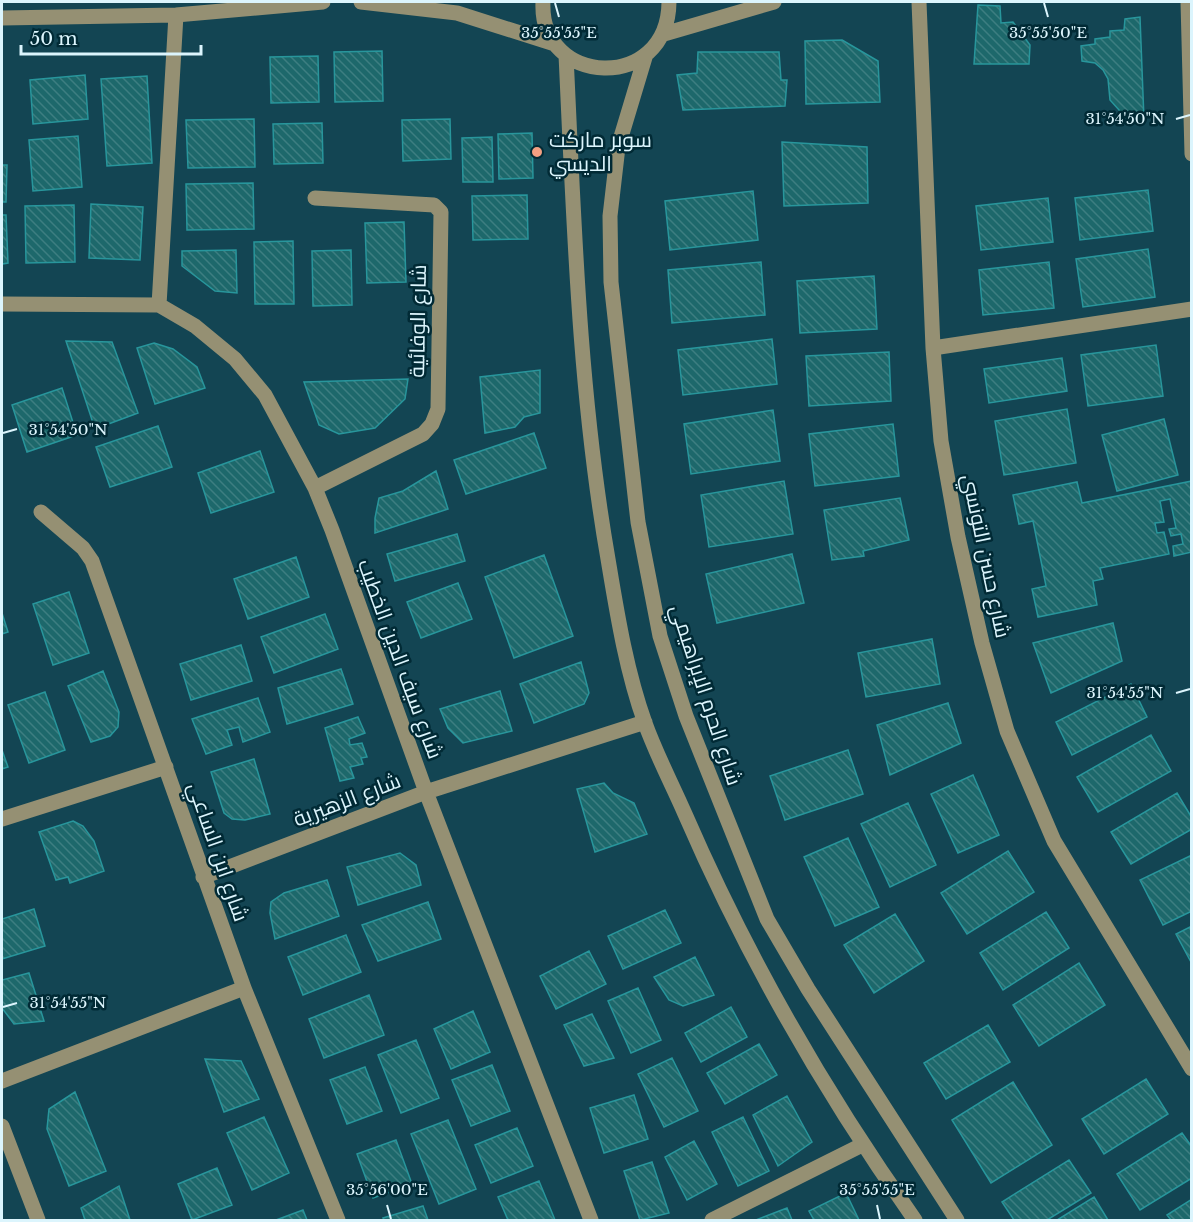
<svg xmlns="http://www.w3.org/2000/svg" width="1193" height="1222" font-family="'Libre Baskerville',Cairo,serif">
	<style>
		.building { fill: url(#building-back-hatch); stroke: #28969c; stroke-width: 1.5 }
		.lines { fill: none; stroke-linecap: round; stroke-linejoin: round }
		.minor { stroke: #959073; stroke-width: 15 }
		.ticks { fill: none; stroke: #dcf5fd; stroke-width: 2 }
		.poi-dot { fill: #f39f82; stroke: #012a35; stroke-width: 2 }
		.labels { text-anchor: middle; stroke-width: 5; stroke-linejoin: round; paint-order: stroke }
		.poi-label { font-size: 21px; fill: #dcf5fd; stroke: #012a35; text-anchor: start }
		.street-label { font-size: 21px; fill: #dcf5fd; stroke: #012a35 }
		.ticks-label { font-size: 15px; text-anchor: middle; fill: #dcf5fd; stroke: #012a35; stroke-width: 5; stroke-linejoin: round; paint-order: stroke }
	</style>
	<defs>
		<pattern id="building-back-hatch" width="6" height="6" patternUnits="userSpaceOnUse" patternTransform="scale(1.5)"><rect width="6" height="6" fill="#1d686b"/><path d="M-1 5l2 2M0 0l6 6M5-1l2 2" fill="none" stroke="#3d7e81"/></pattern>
	</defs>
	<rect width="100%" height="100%" fill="#134553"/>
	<path class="building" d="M978,5L1000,6L1001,23L1013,22L1030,45L1029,64H974Z
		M1140,17L1144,120L1129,121L1110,100L1108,79L1103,70L1095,63L1082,61L1081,46L1095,44V39L1110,37V31L1124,30L1125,19Z
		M842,40L878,61L880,102L806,104L805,41Z
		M382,51L383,101L335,102L334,52Z
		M698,52H779L781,80H787L785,106L683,110L677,75L697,73Z
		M318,56L319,102L271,103L270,57Z
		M85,75L88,119L33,124L30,80Z
		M147,76L152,163L107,166L101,79Z
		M254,119L255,167L188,168L186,120Z
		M450,119L451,159L403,161L402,120Z
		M322,123L323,163L274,164L273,124Z
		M532,133L533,178L499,179L498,134Z
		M78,136L82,187L33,191L29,140Z
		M492,137L493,182H463L462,138Z
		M782,142L867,147L868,203L784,206Z
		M2,165H7L6,202H2Z
		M253,183L254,229L187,230L186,184Z
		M1148,190L1153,231L1080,240L1075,198Z
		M753,191L758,240L670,250L665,201Z
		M527,195L528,239L473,240L472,196Z
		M1048,198L1053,242L981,250L976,206Z
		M91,204L143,207L140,260L89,258Z
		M74,205L75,262L26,263L25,206Z
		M2,215H6L8,263L2,264Z
		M404,222L406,282L367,283L365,223Z
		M293,241L294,304H255L254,242Z
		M1148,249L1155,297L1083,307L1076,259Z
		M236,250L237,293L215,291L182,266V251Z
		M351,250L352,305L313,306L312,251Z
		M761,262L765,315L672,323L668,270Z
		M1049,262L1054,308L983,315L979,270Z
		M874,276L877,329L800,333L797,281Z
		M772,339L777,384L683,395L678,350Z
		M66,341L112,342L138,413L95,429Z
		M154,343L173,349L197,367L205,388L155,404L137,348Z
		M1156,345L1163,396L1088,406L1081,355Z
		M889,352L891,401L809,406L806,356Z
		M1062,358L1067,391L989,403L984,369Z
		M540,370V413L524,417L515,427L485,433L480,377Z
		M408,379L405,399L375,428L339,434L319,425L304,382Z
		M62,388L77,435L27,452L12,405Z
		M1067,409L1076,463L1004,475L995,421Z
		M773,410L780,461L691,474L684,424Z
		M1164,419L1178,475L1117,491L1102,435Z
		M893,424L899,476L815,486L809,434Z
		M158,426L172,467L110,487L96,447Z
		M534,433L546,468L466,494L454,460Z
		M260,451L274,492L211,513L198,473Z
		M436,471L448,509L375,533V518L379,498L403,491Z
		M784,481L793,534L709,547L701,495Z
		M1192,481V552L1174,556L1173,546L1183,544L1181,534L1171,536L1169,529L1176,528L1170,499L1160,501L1164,522L1155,523L1157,533L1164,532L1169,554L1100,568L1103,579L1093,581L1097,605L1038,617L1032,589L1046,586L1033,521L1019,524L1013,495L1077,482L1082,503Z
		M900,498L909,540L863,551L864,556L832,560L824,510Z
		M457,534L465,561L395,581L387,554Z
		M792,554L804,603L717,623L706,574Z
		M544,555L573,636L514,658L485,577Z
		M296,557L309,597L248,619L234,579Z
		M458,583L472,619L421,638L407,602Z
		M69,592L89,653L53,665L33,604Z
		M2,613L8,632L2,634Z
		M325,614L338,649L274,673L261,637Z
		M1113,623L1122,661L1051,693L1033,643Z
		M932,639L940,684L866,697L858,653Z
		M241,645L252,681L191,700L180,664Z
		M581,662L589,693L584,704L534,723L520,684Z
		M341,669L353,704L287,724L278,688Z
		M103,671L119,712L118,727L110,736L91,742L68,686Z
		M1131,684L1147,717L1072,755L1056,722Z
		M500,691L512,731L463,743L448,728L440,709Z
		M45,692L65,750L29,763L8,705Z
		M258,698L270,732L243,742L239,727L227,730L232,745L206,754L192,719Z
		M948,703L961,743L890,775L877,725Z
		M358,717L365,733L349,739L350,745L362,743L367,757L361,758L363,764L350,767L354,778L340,781L325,728Z
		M1151,735L1171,771L1098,812L1077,777Z
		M2,750L8,767L2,769Z
		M848,750L863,794L785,820L770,776Z
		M254,759L270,814L245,820L232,819L224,813L211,772Z
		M973,775L999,835L958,853L931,794Z
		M604,783L613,793L634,803L647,834L595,852L577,789Z
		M1177,793L1192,818V829L1131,864L1111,832Z
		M908,803L936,865L890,887L861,824Z
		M73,821L83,826L94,841L104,871L70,883L68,877L56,880L39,832Z
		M848,838L879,907L835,926L804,857Z
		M1008,851L1034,892L967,934L941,893Z
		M400,853L416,865L421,885L358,905L347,867Z
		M1192,855V911L1163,925L1140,880Z
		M327,880L339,916L275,939L270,913L271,902L284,893Z
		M428,902L441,939L378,961L362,925Z
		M34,909L45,946L2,959V919Z
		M665,910L681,943L623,969L608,936Z
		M1046,912L1069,948L1003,990L980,953Z
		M895,914L924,961L874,993L844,945Z
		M1192,926V964L1176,934Z
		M346,935L361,972L303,995L288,957Z
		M589,951L606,984L556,1009L540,976Z
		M695,957L714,995L683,1006L669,1000L654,977Z
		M1079,963L1105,1005L1039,1046L1013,1005Z
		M29,973L44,1021L14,1024L2,1008V980Z
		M638,988L661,1040L631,1053L608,1001Z
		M369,995L384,1035L324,1058L309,1019Z
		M731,1007L747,1037L701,1062L685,1033Z
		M473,1011L490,1052L451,1069L434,1029Z
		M592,1014L614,1058L584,1066L564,1025Z
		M988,1025L1010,1062L946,1099L924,1063Z
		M416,1040L439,1098L401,1113L378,1055Z
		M759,1044L777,1075L725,1104L707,1073Z
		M672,1058L698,1111L664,1127L638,1074Z
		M205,1059L241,1061L259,1099L224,1112Z
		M492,1065L510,1111L471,1126L452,1080Z
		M365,1067L382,1111L347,1124L330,1080Z
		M1146,1079L1168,1114L1104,1154L1082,1119Z
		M1013,1082L1052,1145L991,1183L952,1120Z
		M75,1092L106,1171L69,1186L47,1129L49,1109Z
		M634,1095L648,1139L604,1153L590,1108Z
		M787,1096L812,1142L778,1166L753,1115Z
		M264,1117L289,1173L252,1190L227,1133Z
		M743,1117L769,1171L738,1186L712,1132Z
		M448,1120L476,1189L439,1204L411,1134Z
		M517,1128L533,1166L491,1183L475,1145Z
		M1182,1133L1192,1147V1178L1140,1210L1117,1174Z
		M396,1140L412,1184L373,1198L357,1154Z
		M694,1141L717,1184L687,1200L665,1157Z
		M1069,1160L1091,1193L1047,1220H1014L1002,1202Z
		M652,1162L669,1213L640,1220L624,1171Z
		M217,1168L232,1205L192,1220L178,1184Z
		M539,1181L555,1220H508L498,1197Z
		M119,1186L130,1220H85L81,1208Z
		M846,1193L859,1220H814L809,1211Z
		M1094,1197L1108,1220H1057Z
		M1192,1199V1220H1171L1167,1215Z
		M423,1206L428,1220H384L383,1218Z
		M787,1208L792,1220H756Z
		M303,1210L307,1220H276Z"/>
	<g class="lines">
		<path class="minor" d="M361,2L457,13L555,44
			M543,2C539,87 668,93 669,2
			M919,2L933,348L941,441L958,537L982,643L1007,731L1054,841L1192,1069
			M1188,2L1192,154
			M2,18L176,15L323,2
			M664,34L774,2
			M646,54L618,147L610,216L611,282L638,522L660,636L686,716L767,919L808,989L957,1220
			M566,55C574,223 579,393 608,559C617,613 626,670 645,723C656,754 672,784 685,814C747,957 825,1093 915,1220
			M2,304L159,305L195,326L235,359L265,395L315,488L332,530L426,792L591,1220
			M159,305L176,15
			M933,348L1192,309
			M315,488L423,434L432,424L438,409L441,212L434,205L315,198
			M41,512L83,548L92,561L244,988L338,1220
			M2,819L166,767
			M203,877L426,792L645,722
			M2,1081L244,988
			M2,1126L38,1220
			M712,1220L862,1145"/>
	</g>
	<path class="ticks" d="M555,3L559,17M1044,3L1048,17M1176,119L1190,115M3,433L17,429M1176,693L1190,689M3,1007L17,1003M387,1205L391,1219M877,1205L880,1219"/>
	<circle class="poi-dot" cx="537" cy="152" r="6"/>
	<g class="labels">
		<g class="poi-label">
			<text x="549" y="147">سوبر ماركت<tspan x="549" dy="24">الديسي</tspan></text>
		</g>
		<g class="street-label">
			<text transform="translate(418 321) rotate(-89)" y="7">شارع الوفائية</text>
			<text transform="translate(986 556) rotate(78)" y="7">شارع حسن التونسي</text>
			<text transform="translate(400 659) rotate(70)" y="7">شارع سيف الدين الخطيب</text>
			<text transform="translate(706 695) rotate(72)" y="7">شارع الحرم الإبراهيمي</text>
			<text transform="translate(347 800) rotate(-21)" y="7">شارع الزهيرية</text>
			<text transform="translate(218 852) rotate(71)" y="7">شارع ابن الساعي</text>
		</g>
	</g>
	<g class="ticks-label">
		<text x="559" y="38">35°55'55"E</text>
		<text x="1048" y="38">35°55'50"E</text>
		<text x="1125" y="124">31°54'50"N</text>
		<text x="68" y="435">31°54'50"N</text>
		<text x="1125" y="698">31°54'55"N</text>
		<text x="68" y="1008">31°54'55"N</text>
		<text x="387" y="1195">35°56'00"E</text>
		<text x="877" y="1195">35°55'55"E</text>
	</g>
	<rect width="1193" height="1222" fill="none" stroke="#dcf5fd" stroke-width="6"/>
	<path d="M21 45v9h180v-9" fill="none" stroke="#dcf5fd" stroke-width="3"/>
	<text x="30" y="45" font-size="18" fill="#dcf5fd" stroke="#012a35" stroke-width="4.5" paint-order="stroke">50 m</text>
</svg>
